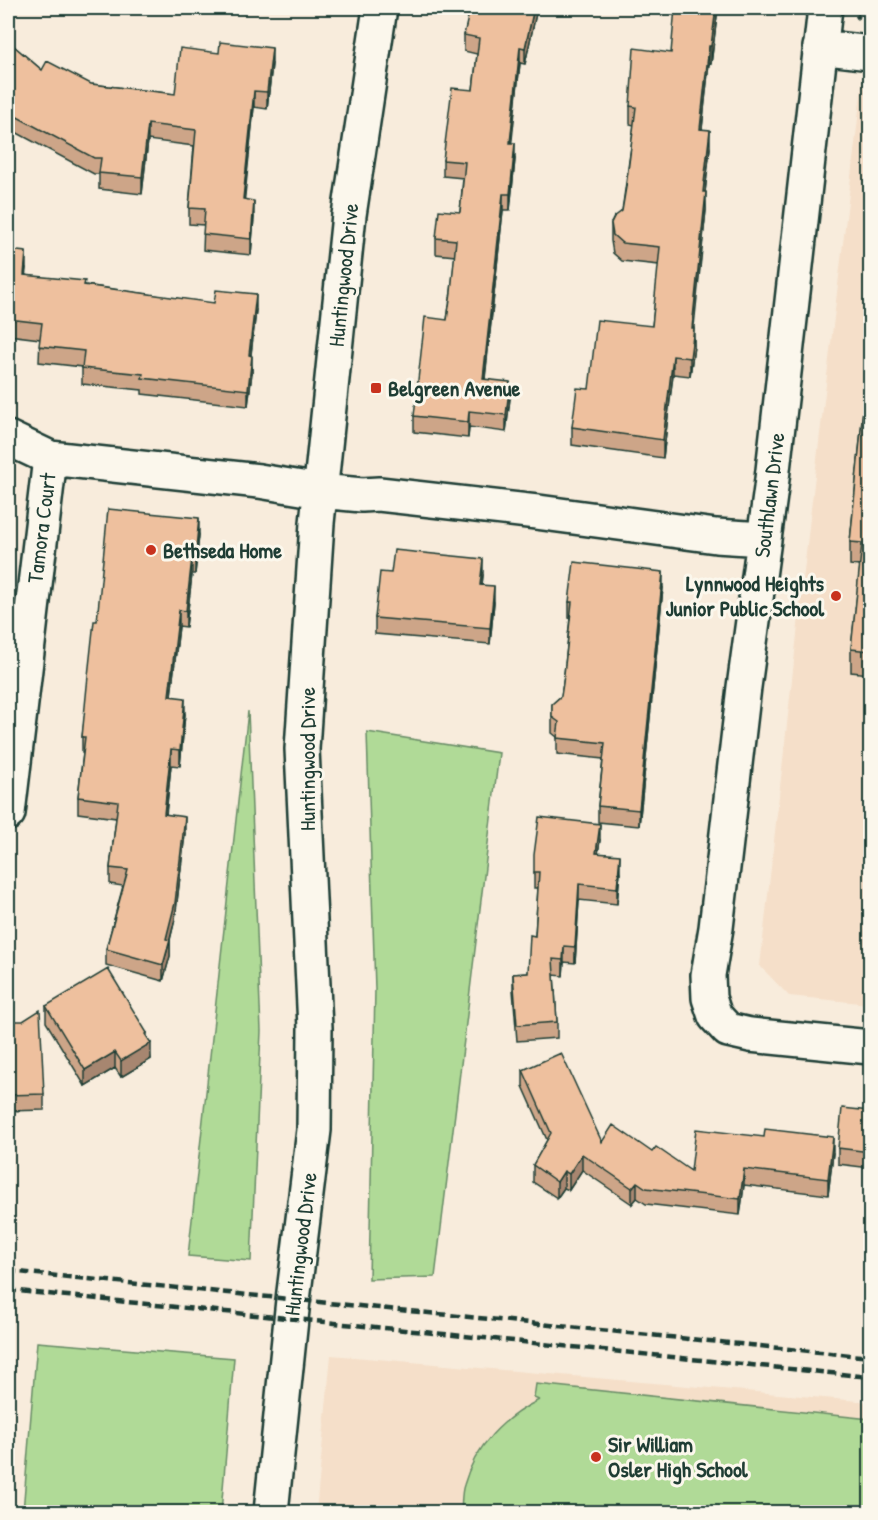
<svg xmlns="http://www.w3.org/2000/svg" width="878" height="1520" font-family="'Patrick Hand',sans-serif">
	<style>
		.built { fill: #f5dfc9 }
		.green { fill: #b0da97; stroke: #688c66; stroke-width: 1.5 }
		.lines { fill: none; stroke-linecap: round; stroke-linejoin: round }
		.minor-casing { stroke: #1f3d34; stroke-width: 38 }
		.path { stroke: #1f3d34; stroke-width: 4; stroke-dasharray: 4.5 4.5; stroke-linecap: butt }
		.minor { stroke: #fbf7ec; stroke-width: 33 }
		.rail { stroke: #1f3d34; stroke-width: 4.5; stroke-dasharray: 9 4.5; stroke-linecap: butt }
		.wall { fill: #cda588; stroke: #1f3d34; stroke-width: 1.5 }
		.shaded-wall { fill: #a7866f; stroke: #1f3d34; stroke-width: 1.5 }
		.building { fill: #eec09e; stroke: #1f3d34; stroke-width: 1.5 }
		.poi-dot { fill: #c8321e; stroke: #fbf7ec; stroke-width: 2 }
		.labels { text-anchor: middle; stroke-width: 6; stroke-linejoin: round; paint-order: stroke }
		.street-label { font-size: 22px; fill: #1f3d34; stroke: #fbf7ec }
		.poi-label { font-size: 22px; font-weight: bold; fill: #1f3d34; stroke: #fbf7ec; text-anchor: start }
	</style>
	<rect width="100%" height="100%" fill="#f8ecdc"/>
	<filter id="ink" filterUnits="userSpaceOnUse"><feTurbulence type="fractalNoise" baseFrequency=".0167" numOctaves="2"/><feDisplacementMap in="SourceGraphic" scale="12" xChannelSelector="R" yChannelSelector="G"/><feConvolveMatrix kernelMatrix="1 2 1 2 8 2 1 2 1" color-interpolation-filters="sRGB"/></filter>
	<g filter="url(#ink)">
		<path class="built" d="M863,77L870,78V1004L789,996L760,966L811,509Z
			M331,1355L870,1402V1512H316Z"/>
		<path class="green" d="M248,711L261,1031L251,1261L188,1256Z
			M367,732L499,753L435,1277L369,1279L375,989Z
			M37,1342L234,1358L221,1512H23Z
			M536,1384L870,1419V1512H461C462,1504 461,1493 464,1485C475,1446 504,1417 539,1400L534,1398Z"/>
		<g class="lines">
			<g class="minor-casing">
				<path id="minor" d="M825,8L771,488L744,687L716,928L708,975L709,998L715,1016L728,1030L750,1035L870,1047
					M820,47L870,53
					M8,438L50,458L259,481L320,491L362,495L379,494L537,512L716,536L763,539
					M8,813L50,458
					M271,1512L293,1300L314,1130L315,1028L302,749L317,523L349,215L380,8"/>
			</g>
			<path class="path" d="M856,18L870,8"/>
			<use href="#minor" class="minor"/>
			<path class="rail" d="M8,1271L870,1357
				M8,1290L870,1377"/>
		</g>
		<path class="wall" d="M537,8L525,64L520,63L511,143L515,159L510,210H503L485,379L510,398L506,432L469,427L468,438L414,432V416L447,320L451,292L455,256L436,254V238L460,212L463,178L443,176V160L473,90L477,54L464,51V35L490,11Z
			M718,8L711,64L709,63L702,129L710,148L705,192L706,210L693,328L694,346L690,376L673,374L663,458L572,445V427L589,389L652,326L659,265L622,261L613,253L611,241V223L622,211L634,125L630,124V106L671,53Z
			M8,41L42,70L91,84L175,94L272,64L267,109L254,107L244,199L254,217L251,255L203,250L204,225L189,224V208L194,146L148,140L142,194L99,189V174H94L8,128Z
			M8,250L26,268L25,275L85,285L256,310L251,355L252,372L248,406L142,394V390L82,384V367L39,362L40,339L8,335Z
			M870,339V674L851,672V649L860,566L850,565V542Z
			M199,535L195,574H192L186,627L179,626L171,696L185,714L180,766L171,765L166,815L185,833L175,919L170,940V956L163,981L106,965V949L123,886L110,884V868L116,818L78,813V797L83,753H82V737L97,621Z
			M391,573L483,575L482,585L494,602L490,644L375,634V618Z
			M663,588L639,826L598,822V806L603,759L557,754V737L552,733V704L561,696L563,683L570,618H569V602Z
			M600,840L598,853L620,872L617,904L579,900L575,963L564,962L563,976L554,975L557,1022V1038L517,1041L513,990V974L528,973L535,936L538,888H534V872Z
			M46,1006L147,1037L151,1059L121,1077L115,1068L85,1086L46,1022Z
			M8,1021L44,1094V1110L8,1111Z
			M523,1070L602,1142L652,1152L691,1171L833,1153L828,1195L744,1185L740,1215L646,1204L637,1198L632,1204L582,1170L569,1190L564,1188L557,1198L533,1182V1165L547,1140L523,1086Z
			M870,1111V1168L838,1164V1148Z"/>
		<path class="shaded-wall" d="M534,8H537V9L525,64V48Z
			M716,8H718L711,64V46Z
			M709,46V63L700,147V129Z
			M520,47V63L510,159V143Z
			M272,48V64L267,109V92Z
			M254,91V107L243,215V199Z
			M148,124V140L142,194V177Z
			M710,130V148L703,210V192Z
			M515,143V159L510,210V194Z
			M706,192V210L692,346V328Z
			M503,194V210L483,395V379Z
			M254,201V217L251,255V239Z
			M26,252V268L24,291V275Z
			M256,294V310L249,371V355Z
			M694,328V346L690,376V358Z
			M252,356V372L248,406V390Z
			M673,356V374L663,458V440Z
			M510,382V398L506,432V415Z
			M469,411V427L468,438V422Z
			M199,518V535L195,574V558Z
			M192,558V574L186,627V611Z
			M483,559V575L480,601V585Z
			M663,572V588L639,826V810Z
			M494,586V602L490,644V628Z
			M179,610V626L169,712V696Z
			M185,698V714L180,766V750Z
			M171,749V765L164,831V814Z
			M185,817V833L175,919L166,955V939Z
			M600,824V840L596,869V853Z
			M620,855V872L617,904V888Z
			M579,884V900L575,963V947Z
			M170,940V956L163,981V965Z
			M564,946V962L563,976V960Z
			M147,1033V1045L151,1043V1059L121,1077V1061L145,1034Z
			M115,1052V1068L85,1086V1070Z
			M833,1137V1153L828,1195V1179Z
			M582,1154V1170L569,1190V1174Z
			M744,1169V1185L740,1215V1199Z
			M564,1171V1188L557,1198V1182Z
			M637,1182V1198L632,1204V1188Z"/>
		<path class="building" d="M470,8L490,11L491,8H534L525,48L520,47L510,143H515L510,194H503L483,379L510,382L506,415L469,411L468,422L414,416L425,317L447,320L451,292L456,240L436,238L439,210L460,212L465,162L443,160L452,88L473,90L479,38L464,35Z
			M675,8H716L711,46H709L700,129L710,130L703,192H706L692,328H694L690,358L673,356L663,440L572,427L577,388L589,389L597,320L652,326L660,247L622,243L613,235L611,223L614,217L622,211L626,187L636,107L630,106L634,48L671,53Z
			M8,41L42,70L47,61L91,84L175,94L180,48L219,53L220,42L272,48L267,92L254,91L243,199L254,201L251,239L203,234L205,209L189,208L196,130L148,124L142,177L99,173L101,158H94L8,112Z
			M8,250L26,252L24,275L85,281L84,285L214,303L216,290L256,294L249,355L252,356L248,390L142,378L143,374L82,368L84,351L39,346L42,323L8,319Z
			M870,339V651L851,649L862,543L850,542Z
			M108,509L199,518L195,558H192L186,611L179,610L169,696L185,698L180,750L171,749L164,814L185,817L175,903L166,939L170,940L163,965L106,949L128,870L110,868L118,802L78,797L85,737H82L88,676L94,621H97Z
			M394,550L483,559L480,585L494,586L490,628L375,618L380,572L391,573Z
			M574,562L663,572L639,810L598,806L605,743L557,738L559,722L552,717V704L561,696L563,683L572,602H569Z
			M539,817L600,824L596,853L620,855L617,888L579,884L575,947L564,946L563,960L553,959L557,1022L517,1025L513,974L528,973L530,935L535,936L539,872H534V855Z
			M108,969L147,1033L145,1034L151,1043L121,1061L115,1052L85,1070L46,1006Z
			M40,1010L44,1094L8,1095V1021H23Z
			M561,1053L602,1142L613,1125L652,1152L656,1147L691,1171L696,1129L764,1137L765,1129L833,1137L828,1179L744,1169L740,1199L646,1188L637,1182L632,1188L582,1154L569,1174L564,1171L557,1182L533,1165L551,1133L523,1070Z
			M842,1108L870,1111V1152L838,1148Z"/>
	</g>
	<g class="poi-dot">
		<rect x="370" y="382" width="12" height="12" rx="3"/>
		<circle cx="151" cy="550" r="6"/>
		<circle cx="836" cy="596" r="6"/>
		<circle cx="596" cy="1457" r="6"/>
	</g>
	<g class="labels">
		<g class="street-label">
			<text transform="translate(343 275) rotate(-84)" y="8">Huntingwood Drive</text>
			<text transform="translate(769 495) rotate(-83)" y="8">Southlawn Drive</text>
			<text transform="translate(41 528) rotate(-83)" y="8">Tamora Court</text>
			<text transform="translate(307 759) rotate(-90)" y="8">Huntingwood Drive</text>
			<text transform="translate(300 1244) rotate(-83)" y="8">Huntingwood Drive</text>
		</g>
		<g class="poi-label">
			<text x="388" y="396">Belgreen Avenue</text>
			<text x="163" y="558">Bethseda Home</text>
			<text x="824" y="591" text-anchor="end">Lynnwood Heights<tspan x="824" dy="25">Junior Public School</tspan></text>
			<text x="608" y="1452">Sir William<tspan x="608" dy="25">Osler High School</tspan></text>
		</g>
	</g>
	<rect width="878" height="1520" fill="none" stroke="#fbf7ec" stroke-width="30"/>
	<rect x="15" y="15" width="848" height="1490" fill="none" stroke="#1f3d34" stroke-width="2" filter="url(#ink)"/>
</svg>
